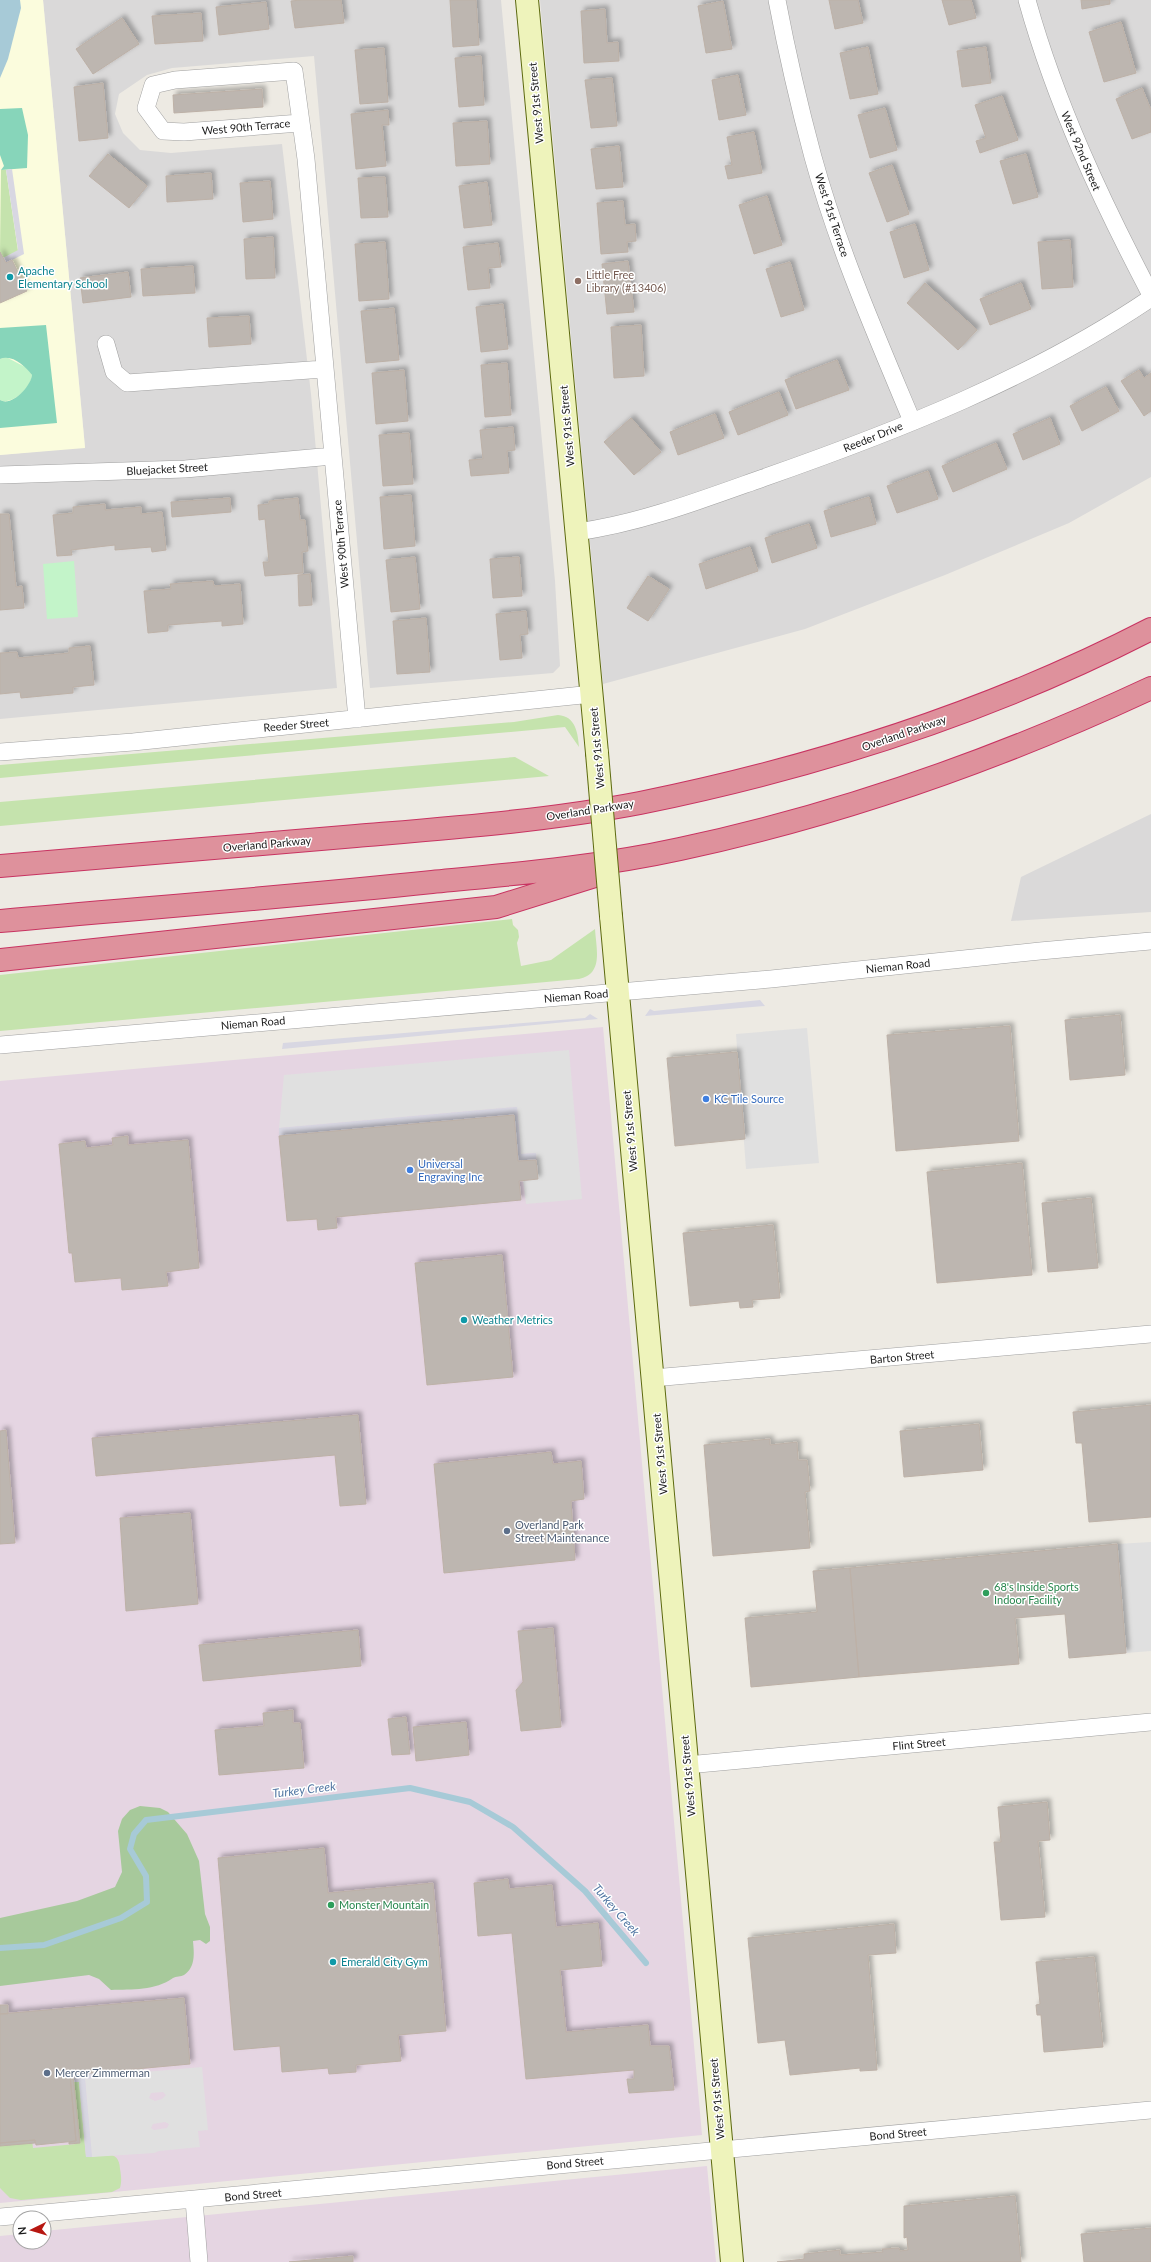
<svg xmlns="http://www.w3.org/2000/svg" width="1151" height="2262" font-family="Lato,sans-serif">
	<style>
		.residential { fill: #dad9d9 }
		.industrial { fill: #e5d5e2 }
		.education { fill: #fbfcdd }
		.grass { fill: #c5e3ad }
		.forest { fill: #a7c99b }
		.park { fill: #c3f4c9 }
		.pitch { fill: #87d5ba }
		.parking { fill: #e0e0e0; fill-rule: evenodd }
		.plaza { fill: #d8d7e2 }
		.water { fill: #a7cad7 }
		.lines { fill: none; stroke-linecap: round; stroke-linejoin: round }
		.stream { stroke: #a7cad7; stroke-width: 6 }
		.building { fill: #bdb6b0; stroke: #bdb1a7; filter: url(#shadow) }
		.street-casing { stroke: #a0a0a0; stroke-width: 18 }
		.secondary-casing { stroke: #5c690e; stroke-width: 24 }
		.highway-casing { stroke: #c83361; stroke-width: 24 }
		.street { stroke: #fff; stroke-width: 17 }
		.secondary { stroke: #eef3bb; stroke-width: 22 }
		.highway { stroke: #de919c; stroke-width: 22 }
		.secondary-bridge-casing { stroke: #5c690e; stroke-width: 24; stroke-linecap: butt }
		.secondary-bridge { stroke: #eef3bb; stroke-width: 22 }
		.culture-dot { fill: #0f9aa8; stroke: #fff; stroke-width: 1.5 }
		.education-dot { fill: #8d6e63; stroke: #fff; stroke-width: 1.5 }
		.shop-dot { fill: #3f7fe0; stroke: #fff; stroke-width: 1.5 }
		.service-dot { fill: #5c6f8a; stroke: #fff; stroke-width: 1.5 }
		.leisure-dot { fill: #2e9e5b; stroke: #fff; stroke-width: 1.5 }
		.labels { text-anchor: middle; stroke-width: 3; stroke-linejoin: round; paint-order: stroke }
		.street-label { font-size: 11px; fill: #1c1c1c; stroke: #fff }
		.culture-label { font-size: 11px; fill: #0d838f; stroke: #fff; text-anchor: start }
		.education-label { font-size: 11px; fill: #785e54; stroke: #fff; text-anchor: start }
		.shop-label { font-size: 11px; fill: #366cbe; stroke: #fff; text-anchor: start }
		.service-label { font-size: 11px; fill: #4e5e75; stroke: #fff; text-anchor: start }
		.leisure-label { font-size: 11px; fill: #27864d; stroke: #fff; text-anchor: start }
		.water-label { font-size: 12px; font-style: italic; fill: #5277a3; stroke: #fff }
	</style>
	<defs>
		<filter id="shadow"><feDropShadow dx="3.5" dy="-3.5" stdDeviation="2" flood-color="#0004"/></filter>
	</defs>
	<rect width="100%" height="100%" fill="#edeae3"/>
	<path class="residential" d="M43,0H501L555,581L560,666L553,673L370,688L314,56L172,68L147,75L119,94L115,114L123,133L140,150L171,153L282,144L311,394L337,688L0,719V455L85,447Z
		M540,0H1151V477L1069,523L945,575L805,629L603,684Z
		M1151,814V912L1011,921L1021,877Z"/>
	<path class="industrial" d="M603,1027L702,2135L0,2203V1081Z
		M707,2166L716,2262H0V2236L20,2234V2242H44V2231Z"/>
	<path class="education" d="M0,0H43L85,448L0,455Z"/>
	<path class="grass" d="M1,170H6L18,251L3,258L0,252Z
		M558,715C576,716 578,734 579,747L565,727L0,778V765L514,722Z
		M515,757L549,776L0,826V802Z
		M512,919L513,925L518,930L519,937L517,943L521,966L551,960L595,929C596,948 604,974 579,979L0,1031V975Z
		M71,2082H79L86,2157C102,2157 119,2147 120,2169C121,2175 122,2181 120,2188L112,2192L21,2200L10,2198L0,2188V2143L32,2140L33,2148L76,2144Z"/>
	<path class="forest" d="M140,1806L160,1808L168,1812L187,1834L199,1861L205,1914L210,1927V1941L206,1944L200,1940L193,1941C194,1953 196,1967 184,1975C181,1977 176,1976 173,1978C155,1991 132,1989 111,1990L99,1979L89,1975L0,1986V1918L77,1901L115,1887L122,1872L118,1831L122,1819L130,1810Z"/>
	<path class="park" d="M6,357L27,368L32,375C31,388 15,402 3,401L0,400V359Z
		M74,561L78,617L47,619L43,564Z"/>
	<path class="pitch" d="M22,108L28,135L27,168L1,170L4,166L0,155V109Z
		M46,325L57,423L0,428V400C12,407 31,386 32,375C25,366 12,354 0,359V328Z"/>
	<path class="parking" d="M807,1028L819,1163L746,1169L736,1034Z
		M569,1050L582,1199L526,1204L523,1181L538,1179L536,1153L521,1154L517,1107L279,1128L284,1075Z
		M1151,1542V1651L1126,1653L1117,1544Z
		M202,2067L208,2130L198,2131L200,2147L159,2151L154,2153L92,2157L85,2079L112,2077L114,2071L142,2068L145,2072ZM163,2092L166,2095L162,2099L155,2101L149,2098L151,2093ZM165,2122L169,2124L167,2128L154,2130L151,2128L153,2124Z"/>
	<path class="plaza" d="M12,169L24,254L6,263L3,258L18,250L6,170Z
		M760,1000L765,1006L645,1016L650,1009L654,1011Z
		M590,1014L598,1019L282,1049L283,1043L585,1018Z
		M517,1107L521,1154L536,1153V1160L518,1161L513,1115L279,1136V1128Z
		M114,2071L112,2077L85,2079L92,2157H86L79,2082H71L70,2075Z"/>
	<path class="water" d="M0,0H20L21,8L8,59L0,78Z"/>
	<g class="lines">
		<path class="stream" d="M0,1948L44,1945L121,1918L147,1902L146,1876L130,1849L134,1834L146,1820L410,1788L470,1802L513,1827L585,1891L646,1963"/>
	</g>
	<path class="building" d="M301,0H341L344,23L295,28L291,1Z
		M450,0H476L479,45L453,47Z
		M829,0H858L863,23L835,29Z
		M942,0H971L976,18L949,25Z
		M1081,0H1110V4L1082,9Z
		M723,1L732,49L706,53L698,6Z
		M266,2L269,29L219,35L216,7Z
		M605,9L607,43L618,42L619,61L584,63L581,11Z
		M201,13L203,41L155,44L152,16Z
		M122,18L139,44L93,74L76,49Z
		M1121,22L1136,73L1104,82L1089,32Z
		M868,47L878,94L850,99L840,53Z
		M986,47L991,83L962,87L957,51Z
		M384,48L388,102L360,104L355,50Z
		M481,56L484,105L459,107L455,58Z
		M738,75L746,115L719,120L712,80Z
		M612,78L617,126L591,128L585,80Z
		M103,83L108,138L79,141L74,87Z
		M1142,88L1151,110V132L1132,139L1116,99Z
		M262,89L263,107L174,113L173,95Z
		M1002,96L1018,140L980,153L976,141L986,138L975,105Z
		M885,108L897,150L870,158L858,115Z
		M388,110L389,125H382L386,166L356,169L351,114Z
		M487,121L490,164L456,166L453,123Z
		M754,132L762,173L728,179L725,166L732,165L727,137Z
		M619,146L623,187L596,189L591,149Z
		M108,154L147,186L129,208L89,176Z
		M1026,154L1038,197L1013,204L1000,161Z
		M892,165L909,214L887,222L869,173Z
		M211,173L213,199L167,202L166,176Z
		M385,177L388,217L361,218L358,178Z
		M270,181L273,219L243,222L240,183Z
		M487,182L492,225L464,228L459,186Z
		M767,196L782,245L754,254L739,205Z
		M623,201L625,225L635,224L636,241L627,242L628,252L601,254L597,203Z
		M915,224L929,270L904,278L890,232Z
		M273,237L275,278L246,279L244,239Z
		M1070,240L1073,287L1042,289L1038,242Z
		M385,242L389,299L359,301L355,244Z
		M498,243L501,267L488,268L490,288L468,290L463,247Z
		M0,252L6,263L12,260L27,291L0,303Z
		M628,261L634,312L607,314L602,264Z
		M790,262L804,310L781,317L766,269Z
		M193,266L195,293L143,296L141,269Z
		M128,272L131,297L83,303L80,278Z
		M925,283L977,330L958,350L907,303Z
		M1021,283L1031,309L990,325L980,299Z
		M503,304L508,349L481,352L476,307Z
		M394,308L399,360L366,363L361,311Z
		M249,316L251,344L209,347L207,318Z
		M641,325L644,376L614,378L611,327Z
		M837,360L849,390L796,409L785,380Z
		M507,363L511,415L485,417L481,365Z
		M404,370L408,421L376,424L372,373Z
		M1139,370L1144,378L1151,373V411L1144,416L1121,381Z
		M1106,387L1119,411L1082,431L1070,406Z
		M779,392L788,415L738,435L729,412Z
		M715,414L724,438L678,455L670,432Z
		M631,418L661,452L634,475L604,442Z
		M1050,418L1060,444L1023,460L1013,434Z
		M513,427L515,450L507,451L509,473L471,476L469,460L483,459L480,430Z
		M409,433L413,484L383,486L379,435Z
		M996,443L1007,469L953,492L942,466Z
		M928,471L938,499L897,513L887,486Z
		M411,495L415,546L384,549L380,497Z
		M869,497L876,524L831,537L824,511Z
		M230,498L231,512L172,517L171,502Z
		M298,498L300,520H305L308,551L302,552L303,573L265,576L263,562H269L265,519L259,520L258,505L269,504V501Z
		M105,504V510L141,507V514L162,512L166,550L152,552L151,547L115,550V545L71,550L72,555L57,556L53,515L73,513V507Z
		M0,514H9L16,587L22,586L24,608L0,610Z
		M809,524L817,548L772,563L765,538Z
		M750,547L758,571L706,589L699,564Z
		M415,557L420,609L391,612L386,560Z
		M519,557L522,596L493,598L490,559Z
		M310,574L312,605L299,606L298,575Z
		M648,576L669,589L648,621L627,608Z
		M213,581L214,586L240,584L243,624L222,626V621L168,625V631L148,633L144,591L171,589L170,584Z
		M526,611L528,634L520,635L522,658L500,660L496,614Z
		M426,618L430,672L397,674L393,621Z
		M90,646L94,685L73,687V693L21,698L20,692L0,694V653L17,652L18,658L69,653V648Z
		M1120,1015L1125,1075L1070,1080L1065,1020Z
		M1010,1026L1019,1141L896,1151L887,1035Z
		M737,1052L745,1139L675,1146L667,1058Z
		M514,1115L518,1161L536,1160L538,1179L519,1181L521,1200L336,1217L337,1228L318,1230L317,1219L287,1221L279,1136Z
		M128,1136V1145L188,1140L199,1268L166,1272L168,1286L122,1290L121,1278L75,1282L72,1253H69L59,1144L85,1141L86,1148L113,1145L112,1138Z
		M1022,1163L1032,1275L937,1283L927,1172Z
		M1091,1198L1098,1268L1048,1272L1042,1203Z
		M773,1225L780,1298L752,1300L753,1307L740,1308L739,1301L690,1306L683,1233Z
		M502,1255L513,1377L427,1385L415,1263Z
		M1151,1405V1517L1089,1522L1082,1443H1076L1073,1412Z
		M358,1415L366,1504L340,1506L335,1455L96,1476L92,1438Z
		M979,1424L983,1470L904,1477L900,1431Z
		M6,1430L15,1543L0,1544V1431Z
		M770,1439V1445L797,1442L798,1460H807L810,1491L805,1492L810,1548L713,1556L704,1445Z
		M551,1452L553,1464L581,1461L584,1499L571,1501L575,1560L444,1573L434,1464Z
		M190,1513L198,1604L126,1611L120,1518Z
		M1117,1544L1126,1653L1069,1658L1065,1614L1015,1618L1019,1664L859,1677L850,1568Z
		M850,1568L859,1677L751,1687L745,1618L817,1612L813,1571Z
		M553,1628L561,1727L521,1731L516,1690L523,1682L518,1631Z
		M358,1630L361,1666L203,1681L199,1645Z
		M293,1710V1723H300L304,1768L219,1775L215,1730L264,1726L263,1713Z
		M406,1717L410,1754L392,1755L388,1719Z
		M466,1722L469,1755L416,1761L413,1727Z
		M1047,1802L1050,1840L1038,1841L1045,1917L1001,1920L994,1842H1001L998,1807Z
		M324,1848L328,1893L433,1883L446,2031L398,2035L401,2061L356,2065V2072L329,2074L328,2068L282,2072L280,2046L234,2050L218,1858Z
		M508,1879L509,1889L552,1885L556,1927L598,1923L602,1966L560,1970L566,2032L648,2025L650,2046H669L674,2090L629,2093L627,2079H634V2070L526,2079L512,1933L478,1936L474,1883Z
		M894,1924L896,1953L868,1955L877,2070L860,2071V2068L790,2075L785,2040L758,2043L748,1938Z
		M1094,1957L1103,2047L1044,2052L1041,2015H1037L1036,2005L1040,2004L1036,1962Z
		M184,1998L190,2064L70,2075L76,2141L36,2145L35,2140L0,2143V2014Z
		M0,2005H8V2014H0Z
		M70,2075H73L80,2143L69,2144V2142L76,2141Z
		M35,2140V2143L0,2146V2143Z
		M1015,2196L1021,2262H777L804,2259V2254L840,2250V2255L883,2252L882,2249L899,2248L900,2251L908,2250L907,2237L904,2238V2206Z
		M1151,2228V2262H1084L1081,2234Z
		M353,2256V2262H289Z"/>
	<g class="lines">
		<g class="street-casing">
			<path id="street" d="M777,0C787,53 799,105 813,157C838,248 876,335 912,421
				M1027,0C1056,104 1101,200 1151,295
				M300,123L184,132L163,131L146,108L153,85L175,80L294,71L306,159L357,719
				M106,344L114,372L127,383L324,369
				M0,475L185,469L333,456
				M577,532C641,523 701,500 763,478C897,431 1033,378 1151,298
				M0,752L133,742L592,694
				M0,1045L771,979L1040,951L1151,941
				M653,1378L1151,1334
				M687,1765L1151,1722
				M194,2200L199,2262
				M0,2217L1151,2110"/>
		</g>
		<g class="secondary-casing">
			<path id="secondary" d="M527,0L597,753
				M611,916L732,2262"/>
		</g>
		<g class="highway-casing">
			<path id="highway" d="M0,866C119,856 237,846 356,836C450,828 546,821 640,803C817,767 990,712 1151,629
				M0,921C144,908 288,897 432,882C515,874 598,867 680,849C844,814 999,759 1151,688
				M0,960L496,907L598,875"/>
		</g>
		<use href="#street" class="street"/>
		<use href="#secondary" class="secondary"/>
		<use href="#highway" class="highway"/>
		<g class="secondary-bridge-casing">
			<path id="secondary-bridge" d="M597,753L611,916"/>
		</g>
		<use href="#secondary-bridge" class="secondary-bridge"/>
	</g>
	<g class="culture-dot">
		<circle cx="10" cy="277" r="4"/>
		<circle cx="464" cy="1320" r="4"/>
		<circle cx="333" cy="1962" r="4"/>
	</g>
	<circle class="education-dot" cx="578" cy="281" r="4"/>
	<g class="shop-dot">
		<circle cx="706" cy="1099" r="4"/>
		<circle cx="410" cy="1170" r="4"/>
	</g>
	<g class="service-dot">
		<circle cx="507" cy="1531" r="4"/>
		<circle cx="47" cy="2073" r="4"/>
	</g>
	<g class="leisure-dot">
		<circle cx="986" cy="1593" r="4"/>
		<circle cx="331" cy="1905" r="4"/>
	</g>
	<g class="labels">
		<g class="street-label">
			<text transform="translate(536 103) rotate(-95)" y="4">West 91st Street</text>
			<text transform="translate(246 127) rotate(-5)" y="4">West 90th Terrace</text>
			<text transform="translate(1081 151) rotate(67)" y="4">West 92nd Street</text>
			<text transform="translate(832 215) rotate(72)" y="4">West 91st Terrace</text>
			<text transform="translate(567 426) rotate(-95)" y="4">West 91st Street</text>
			<text transform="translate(873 437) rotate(-22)" y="4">Reeder Drive</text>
			<text transform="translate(167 469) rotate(-3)" y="4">Bluejacket Street</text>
			<text transform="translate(341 544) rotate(-95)" y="4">West 90th Terrace</text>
			<text transform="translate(296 725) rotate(-5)" y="4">Reeder Street</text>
			<text transform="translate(904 733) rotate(-19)" y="4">Overland Parkway</text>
			<text transform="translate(597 748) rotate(-95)" y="4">West 91st Street</text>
			<text transform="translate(590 810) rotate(-9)" y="4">Overland Parkway</text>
			<text transform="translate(267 844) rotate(-5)" y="4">Overland Parkway</text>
			<text transform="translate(898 966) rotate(-6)" y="4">Nieman Road</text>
			<text transform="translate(576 996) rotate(-5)" y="4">Nieman Road</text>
			<text transform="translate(253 1023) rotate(-5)" y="4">Nieman Road</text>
			<text transform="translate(630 1131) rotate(-95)" y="4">West 91st Street</text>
			<text transform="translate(902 1357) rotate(-5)" y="4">Barton Street</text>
			<text transform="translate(660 1454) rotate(-95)" y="4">West 91st Street</text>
			<text transform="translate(919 1744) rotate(-5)" y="4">Flint Street</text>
			<text transform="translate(688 1776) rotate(-95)" y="4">West 91st Street</text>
			<text transform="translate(717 2099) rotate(-95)" y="4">West 91st Street</text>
			<text transform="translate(898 2134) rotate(-5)" y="4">Bond Street</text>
			<text transform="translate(575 2163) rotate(-5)" y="4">Bond Street</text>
			<text transform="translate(253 2195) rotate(-5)" y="4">Bond Street</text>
		</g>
		<g class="culture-label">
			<text x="18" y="275">Apache<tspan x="18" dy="13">Elementary School</tspan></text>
			<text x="472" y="1324">Weather Metrics</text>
			<text x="341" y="1966">Emerald City Gym</text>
		</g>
		<g class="education-label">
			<text x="586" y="279">Little Free<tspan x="586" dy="13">Library (#13406)</tspan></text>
		</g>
		<g class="shop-label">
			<text x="714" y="1103">KC Tile Source</text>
			<text x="418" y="1168">Universal<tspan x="418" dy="13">Engraving Inc</tspan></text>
		</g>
		<g class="service-label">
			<text x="515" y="1529">Overland Park<tspan x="515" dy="13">Street Maintenance</tspan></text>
			<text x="55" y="2077">Mercer Zimmerman</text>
		</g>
		<g class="leisure-label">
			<text x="994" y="1591">68's Inside Sports<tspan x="994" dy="13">Indoor Facility</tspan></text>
			<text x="339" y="1909">Monster Mountain</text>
		</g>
		<g class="water-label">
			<text transform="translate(304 1790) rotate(-7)" y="4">Turkey Creek</text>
			<text transform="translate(616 1910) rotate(49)" y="4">Turkey Creek</text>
		</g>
	</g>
	<g transform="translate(32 2230) rotate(265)"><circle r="19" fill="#ffffff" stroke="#a4a4a4"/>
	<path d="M0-3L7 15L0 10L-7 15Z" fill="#b71711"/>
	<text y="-6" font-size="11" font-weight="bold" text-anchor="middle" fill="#1c1c1c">N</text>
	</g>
</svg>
